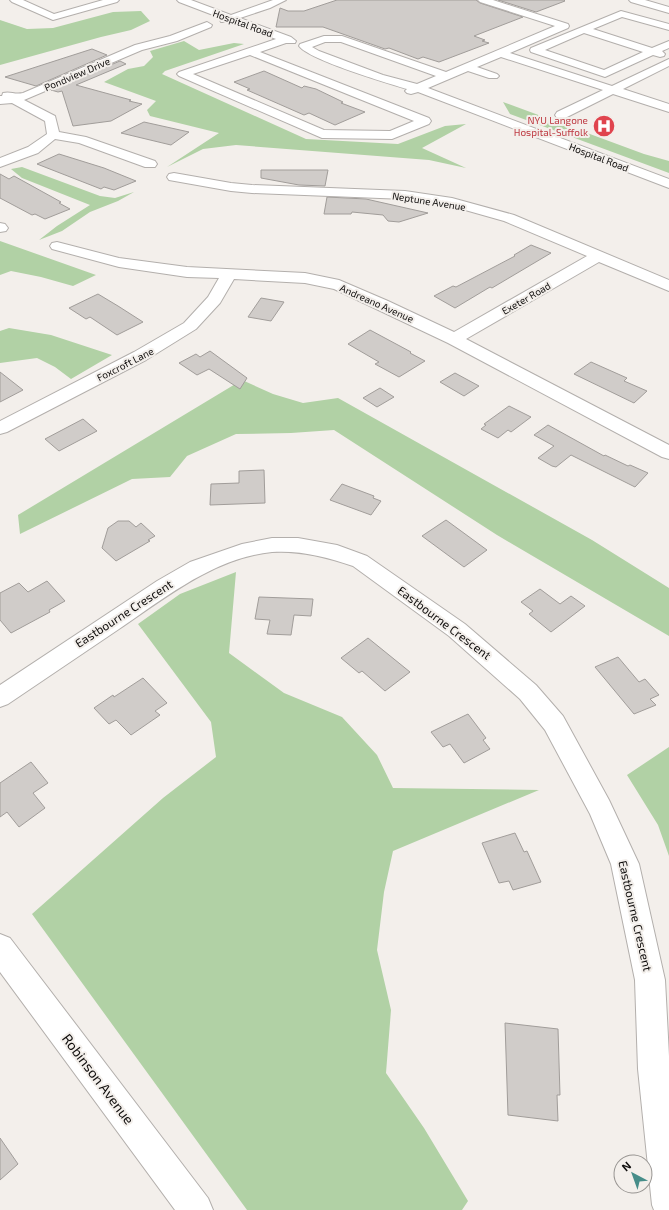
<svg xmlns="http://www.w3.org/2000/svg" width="669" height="1210" font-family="'Exo 2',sans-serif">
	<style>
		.green { fill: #b1d1a5 }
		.building { fill: #d0ccc9; stroke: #a19d9a }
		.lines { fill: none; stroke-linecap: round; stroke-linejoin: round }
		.minor-casing { stroke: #b3afac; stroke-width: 2 }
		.minor { fill: #fff; fill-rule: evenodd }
		.labels { text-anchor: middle; stroke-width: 4; stroke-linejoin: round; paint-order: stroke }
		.far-street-label { font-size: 10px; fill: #100e0d; stroke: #f3efeb }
		.far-health-label { font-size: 10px; fill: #be3a42; stroke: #f3efeb; text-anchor: end }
		.street-label { font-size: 12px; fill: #100e0d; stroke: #f3efeb }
		.near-street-label { font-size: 14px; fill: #100e0d; stroke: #f3efeb }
	</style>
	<rect width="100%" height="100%" fill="#f3efeb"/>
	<path class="green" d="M141,11L150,21L131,30L101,37L0,65V20L27,29L53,28L113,12Z
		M184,41L199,50L234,43L244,44L165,71L162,74L306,139L398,144L445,126L466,124L422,148L466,168L429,160L236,145L203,149L167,167L219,133L150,116L147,110L156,101L104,82L128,69L144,66L153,57L150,51Z
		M503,102L644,154L669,161V173L510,114Z
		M22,167L100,196L115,198L134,192L118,201L90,212L62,231L39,240L57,226L90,205L22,178L11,169Z
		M0,241L96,275L73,286L41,277L11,271L0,275Z
		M9,328L51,335L112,355L71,379L55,367L37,358L0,363V331Z
		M242,380L273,394L303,403L338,398L592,540L669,588V636L497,535L334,430L291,433L236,434L187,456L170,477L132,479L20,534L18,515Z
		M236,572L229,653L284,693L342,717L377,755L393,788L539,790L393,851L384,892L377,950L391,1010L386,1073L424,1128L468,1201L462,1210H247L32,914L163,798L216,757L211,722L138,624L180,594Z
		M669,747V856L658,825L627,775Z"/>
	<path class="building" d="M337,0H476L480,3L523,17L474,36L485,40L482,41L489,43L439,62L423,57L418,59L389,48L385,49L323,27H276L280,8L288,11H304Z
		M498,0H564L565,1L536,12Z
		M92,49L107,55L36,86L5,77Z
		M120,61L126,64L76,85L131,100L129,101L142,104L111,121L73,126L62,91L58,92L51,90Z
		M264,71L302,88L304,86L316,89L343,102L341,103L365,112L335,125L309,113L304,115L247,90L250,89L234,82Z
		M144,122L189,132L171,145L121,133Z
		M59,154L104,168L136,181L114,190L104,187L101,189L37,164Z
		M261,170H328L325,186L299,185L261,178Z
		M0,174L9,179L14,176L61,202L59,203L70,209L45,219L35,214L32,215L0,198Z
		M327,197L366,199L428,213L399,222L388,221L383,215L352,212L351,214H324Z
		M531,245L551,253L492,288L490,287L455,308L434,296L453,286L456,287L515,256L514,255Z
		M98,294L118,306L143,322L117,335L90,317L86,319L69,308Z
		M261,298L284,302L271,321L248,317Z
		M370,330L411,352L410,353L425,361L399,377L375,364L379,362L348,344Z
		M210,351L247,378L240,389L209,369L197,375L179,363L196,354L200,357Z
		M591,362L627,378L624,381L647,391L634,403L574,374Z
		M0,372L23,390L0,402Z
		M455,373L479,386L464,396L440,382Z
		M380,388L394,397L377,407L363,398Z
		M509,406L531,417L511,432L508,430L498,438L481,429L486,425L484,424Z
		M83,419L97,431L59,451L45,439Z
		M548,425L604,456L605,455L628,466L630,465L648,473L635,487L571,455L556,467L552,466L538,458L554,446L534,435Z
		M264,470L265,503L210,505L211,484L239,483V471Z
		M342,484L374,496L373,498L381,501L371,515L330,500Z
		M446,520L487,550L464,567L422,536Z
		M118,521H129L136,527L141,523L155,536L148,540L150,541L116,561L102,548L108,528Z
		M47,581L65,601L49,610L50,612L11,633L0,620V593L19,583L28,592Z
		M540,589L560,604L571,596L585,606L551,632L529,614L533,611L521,602Z
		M259,597L313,599L311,616L294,615L291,635L267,634L270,620L255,619Z
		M368,638L410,672L385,691L362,671L359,673L341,658Z
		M618,657L639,682L645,679L659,695L650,699L656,705L634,714L595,667Z
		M143,678L167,703L155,711L160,715L131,735L116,720L109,724L94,708L113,695L114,697Z
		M468,714L486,738L483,740L490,749L464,763L450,744L443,747L431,732Z
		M31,762L48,783L33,793L45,808L19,827L7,812L0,817V783Z
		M515,833L524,852L527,851L541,882L513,890L509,881L499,883L482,843Z
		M505,1023L558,1029L560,1095H557L558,1121L508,1115Z
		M0,1138L18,1164L0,1180Z"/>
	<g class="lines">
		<g class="minor-casing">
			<path id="minor" d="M10,0H23L54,14L103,0H119L117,2L53,20L12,2Z
				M177,0H191L231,15L273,0H286L270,8L240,18L291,37L296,41L295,43H286L260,52L429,118L431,121L429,124L392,139L322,138L179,76L177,74L179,72L276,39L230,22H221L220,20L221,18L179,2ZM250,55L414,121L390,131L324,130L193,74Z
				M478,0H493L568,24L569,26L568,28L510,53L612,86L669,59V66L623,89L669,104V112L613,94L565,118H557L555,115L557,112L603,90L501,57L477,67L497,74L499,76L497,78H489L468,71L428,88L669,179V188L418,92L411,94L407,93L405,91L407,89C387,83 309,60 299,46L300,44L324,36H342L446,72L555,26L480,2ZM325,42H341L436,76L417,84L383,75L319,51L312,47Z
				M629,0H645L669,7V13L631,2Z
				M621,11L669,24V30L622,17L593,29L652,48L669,41V48L662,51L665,54L664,56L660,57L653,55L605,77L531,52L530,50L531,48ZM584,33L643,52L604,70L545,50Z
				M207,22L212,25L211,27L177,41L142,50L24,100L55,116L59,132L86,137L155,161L157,164L155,167H145L79,143L55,139L38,153L0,167V158L28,147L47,134L45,121L12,103L0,104V96H2L3,93C11,91 14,95 23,93L135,45L170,36Z
				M174,173L231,183L252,185L405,191L452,198L514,215L669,280V291L599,262L466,339L669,445V459L662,457L448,343L334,289L305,283L234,279L220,303L196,329L146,360L7,432L0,434V421L134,352L184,323L208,297L219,278L187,277L119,267L52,249L50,246L52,243L57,242L119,258L187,267L305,273L339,280L388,301L454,332L587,256L504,221L451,206L405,199L252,193L231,191L169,180L167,177L169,174Z
				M0,223L5,224L8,228L6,231L0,232Z
				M272,538H298L337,545L367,556L465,624L536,685L563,716L609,800L639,864L665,980L669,1056V1210H654L652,1205L638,1069L635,980L611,864L590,814L545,730L520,699L449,636L353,566C327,557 300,550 272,552C214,558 166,597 119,629C82,654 45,679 8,704L0,707V685L157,581L190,562L242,544Z
				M0,934L10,938L208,1198L213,1210H175L0,972Z"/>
		</g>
		<use href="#minor" class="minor"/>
	</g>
	<defs>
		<g id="hospital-disc" transform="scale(1.15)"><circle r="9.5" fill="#e0444e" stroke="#f3efeb"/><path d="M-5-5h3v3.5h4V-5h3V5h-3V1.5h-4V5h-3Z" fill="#fff"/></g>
	</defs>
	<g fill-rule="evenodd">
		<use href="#hospital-disc" x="604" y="126"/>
	</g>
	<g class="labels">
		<g class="far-street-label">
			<text transform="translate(243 23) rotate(20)" y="4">Hospital Road</text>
			<text transform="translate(77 74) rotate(-23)" y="4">Pondview Drive</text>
			<text transform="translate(599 157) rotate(21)" y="4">Hospital Road</text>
			<text transform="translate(429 201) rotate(9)" y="4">Neptune Avenue</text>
			<text transform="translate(526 298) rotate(-30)" y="4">Exeter Road</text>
			<text transform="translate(377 303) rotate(24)" y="4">Andreano Avenue</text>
			<text transform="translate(125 364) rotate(-27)" y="4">Foxcroft Lane</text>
		</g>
		<g class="far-health-label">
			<text x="588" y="124">NYU Langone<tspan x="588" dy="12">Hospital-Suffolk</tspan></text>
		</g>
		<g class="street-label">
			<text transform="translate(124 614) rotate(-33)" y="4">Eastbourne Crescent</text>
			<text transform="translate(444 623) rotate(37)" y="4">Eastbourne Crescent</text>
			<text transform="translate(635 916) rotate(77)" y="4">Eastbourne Crescent</text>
		</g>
		<g class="near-street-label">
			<text transform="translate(98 1079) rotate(53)" y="5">Robinson Avenue</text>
		</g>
	</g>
	<g transform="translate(633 1174) rotate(319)"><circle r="19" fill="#f3efeb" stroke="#989592"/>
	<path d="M0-3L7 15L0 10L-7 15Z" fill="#468d89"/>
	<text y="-6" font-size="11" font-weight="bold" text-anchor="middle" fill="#100e0d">N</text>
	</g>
</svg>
